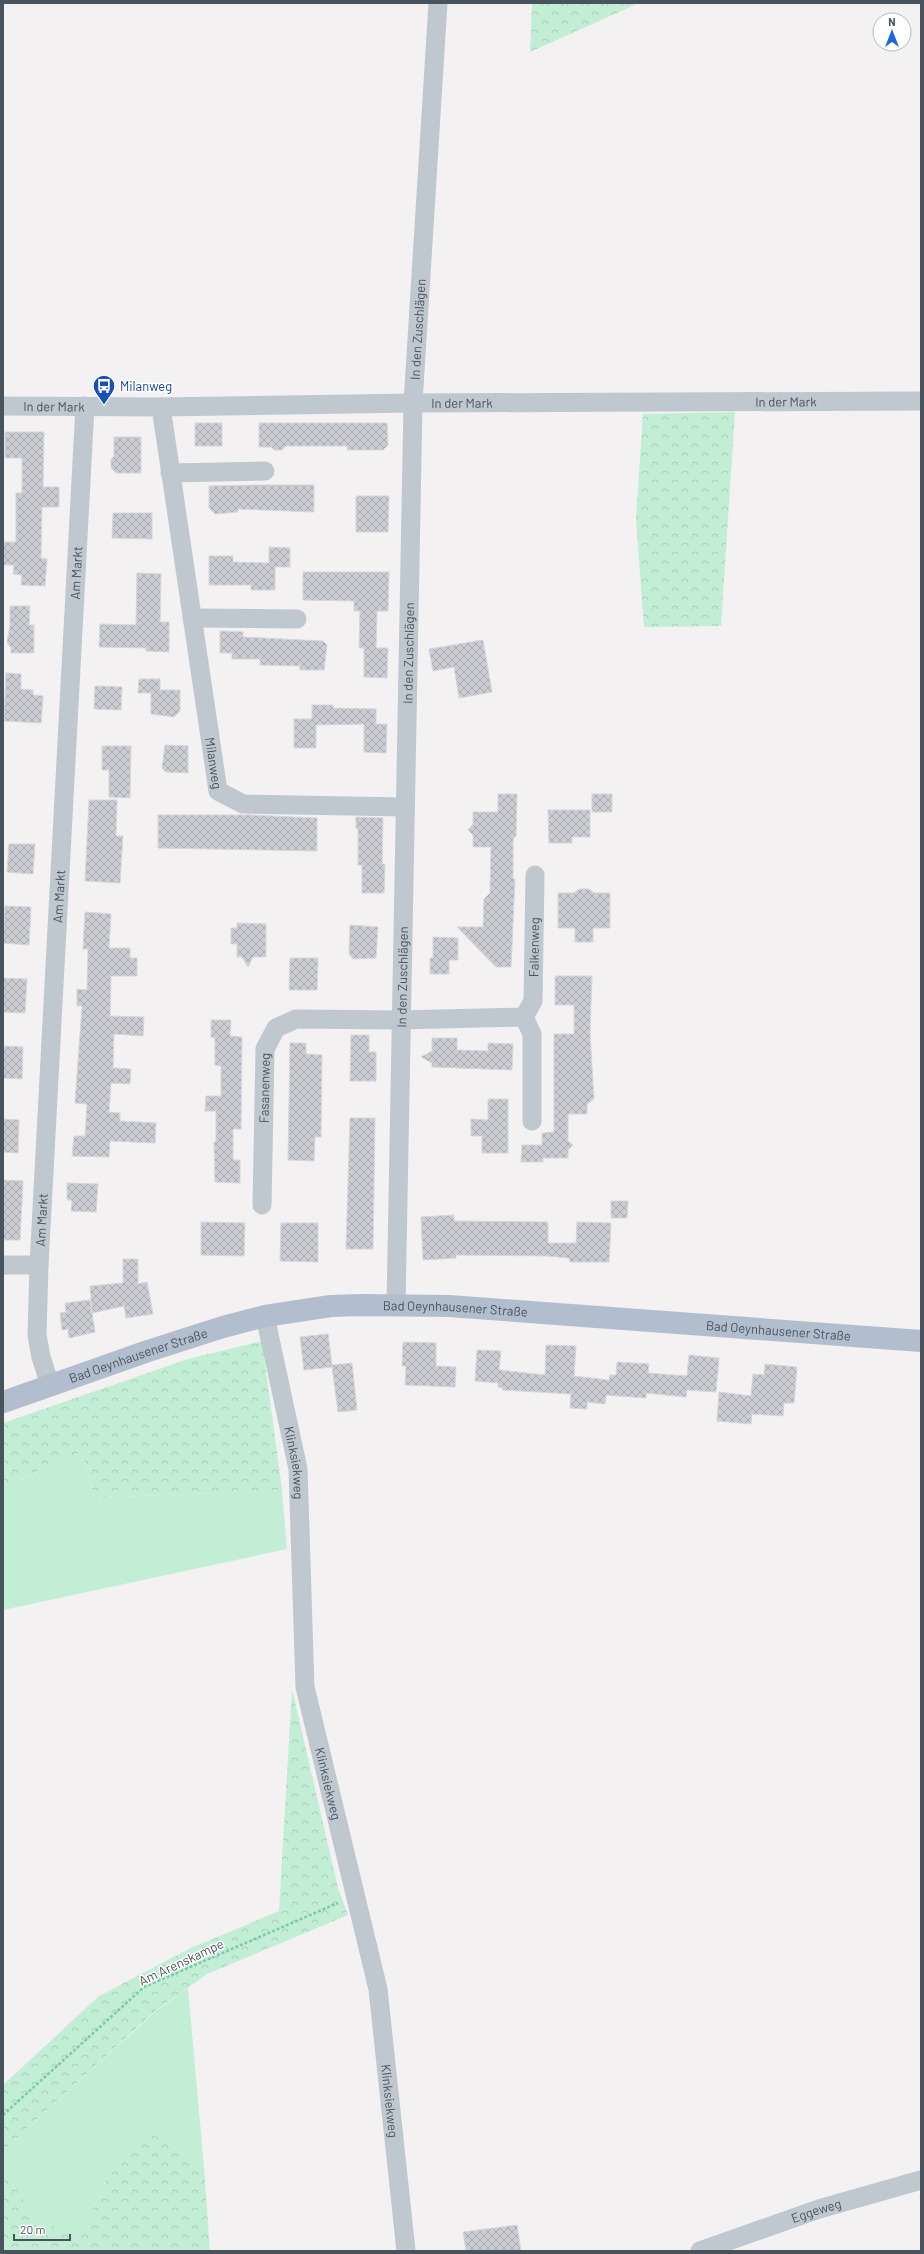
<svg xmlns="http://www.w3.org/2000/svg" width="924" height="2254" font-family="Barlow,sans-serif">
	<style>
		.green { fill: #c2eed6 }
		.forest { fill: url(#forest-crowns) }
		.building { fill: url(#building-cross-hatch); stroke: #d5d7dc }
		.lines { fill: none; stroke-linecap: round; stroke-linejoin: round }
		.path { stroke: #7bcba8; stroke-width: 2.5; stroke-dasharray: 3 2; stroke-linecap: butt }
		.minor { stroke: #bfc7cf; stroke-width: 19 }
		.major { stroke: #b2bece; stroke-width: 22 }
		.labels { text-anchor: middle; stroke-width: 3; stroke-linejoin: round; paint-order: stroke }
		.street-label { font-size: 13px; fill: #49535e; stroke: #fff }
		.transit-label { font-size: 13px; fill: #164399; stroke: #fff; text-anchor: start }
	</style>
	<defs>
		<pattern id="forest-crowns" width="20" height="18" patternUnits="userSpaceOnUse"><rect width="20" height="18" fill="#c2eed6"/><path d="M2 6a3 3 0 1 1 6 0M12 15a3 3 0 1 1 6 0" fill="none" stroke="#a8ceba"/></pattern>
		<pattern id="building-cross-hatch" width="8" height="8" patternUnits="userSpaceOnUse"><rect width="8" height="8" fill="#cbcdd3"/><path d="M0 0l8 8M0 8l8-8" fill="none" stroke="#a7a9ae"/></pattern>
	</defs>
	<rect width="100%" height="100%" fill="#f3f1f1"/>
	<path class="green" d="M81,1452L95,1498L282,1490L287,1549L3,1610V1487Z
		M188,1988L204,2167L148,2131L107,2178L79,2241L35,2216L3,2171V2151L155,2012Z"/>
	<path class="forest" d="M532,3H639L530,52Z
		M735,412L721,626L644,627L636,519L643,414Z
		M262,1341L282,1490L95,1498L81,1452L3,1487V1423L188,1359Z
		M292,1689L338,1888L348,1915L207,1974L154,2012L3,2151V2085L99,1996L191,1948L279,1911Z
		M148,2131L204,2167L210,2251H3V2171L35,2216L79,2240L107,2178Z"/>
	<path class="building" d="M195,423H222V446H195Z
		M259,423H387L388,445L383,450H347V446H286L282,450H274L271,447H259Z
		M5,432H44L43,487H59V507H42L41,558L47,559L45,586L21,585L22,575L13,574L14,565H3V542H16V493H22V458H5Z
		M114,437H141V473H116L111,468V459L114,456Z
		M254,485H314V512L238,509V512L215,514L209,508V486Z
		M356,496H389L388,532H356Z
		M113,513H152V539L112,538Z
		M269,547L290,548V567H275V590H251V585H209V556H233V562L269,563Z
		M303,572H389L388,611H377L376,648H388L387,678L364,677V648H359L360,611H354V601L303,600Z
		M137,573L161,574L160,622H169V652L146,651V648L99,647L100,624L136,625Z
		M10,606H30L29,625H34V653H11V648L7,642L10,625Z
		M220,631L243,632V637L323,641L327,645L324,670H300V666L260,665V659H232V653H220Z
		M483,640L492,692L459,698L454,667L433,671L429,649Z
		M6,673L21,674V689L33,690V695L43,696L41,723L4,721Z
		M139,679H160V690H180V711L174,717L151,714V693H138Z
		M95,686L122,687L121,710L94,709Z
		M312,705H333V708L376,709V724H387L386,753L364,752V724L316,725V748H294V719H312Z
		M165,745L188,746V773L166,772L162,768Z
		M102,746H131L130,798L109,797V770H102Z
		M498,794H517L516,836L513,839V879H515L511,967H496L457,927H483L484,899L490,893L491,847H473V835L468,830L473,824V812H498Z
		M592,794H612V812H592Z
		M89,800H117L116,836H123L120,883L85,881Z
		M548,810H590V837H572V843H549Z
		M158,815H251L317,818V851L158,848Z
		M356,817L383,818L382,864H385L384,893H362V865H358V830L356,828Z
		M9,844H35L33,874L7,872Z
		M579,889H589L594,893H610V928H593V942H575V928H558V893H574Z
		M5,906L31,907L29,945L3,943Z
		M85,912L111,914L109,948H130V958H137V976H111L110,1016L144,1017L143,1036L114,1034L113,1068L131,1069L130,1084L111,1083L109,1112L120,1113V1121L156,1123L155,1143L110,1141L109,1157L72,1156L74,1136H85L87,1104L75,1103L82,1006H77V989L87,990L88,949H83Z
		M237,923L266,924V957H253L248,967L242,957H237V944H231V928H237Z
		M350,925L378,927L376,958L353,959L349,954Z
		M433,937L458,938V960H449V974H430V958H433Z
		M290,958H318L317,990H289Z
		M555,976H592L590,1034L594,1099L587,1104V1114H568V1141L573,1145L568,1150V1158H543V1162H521L522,1145H542V1133L554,1132V1034H574V1005H555Z
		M3,978L27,979L25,1013L3,1012Z
		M211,1020H231L230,1036L242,1037L241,1129H233V1160H240V1183L215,1182L214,1142H216V1111H205L206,1096H221V1066L215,1065V1038L211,1037Z
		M351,1035H369V1052H376V1081H350Z
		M432,1038H457V1050L488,1051V1043L513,1044L512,1070L432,1067V1063L421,1057L432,1051Z
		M290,1043H306V1054L322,1055L321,1137H315L314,1161L288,1160Z
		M3,1046L23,1047L22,1079L3,1078Z
		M488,1099H508V1153H482V1136H471V1119L488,1120Z
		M350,1118H375L373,1249H346Z
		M3,1119L19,1120L18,1153L3,1152Z
		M3,1180L23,1181L20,1240H3Z
		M67,1183L98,1184L96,1212L71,1211L72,1200H67Z
		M611,1201H628L627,1218H611Z
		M454,1215V1221L548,1222V1243H576L577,1222L611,1223L609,1262H570L569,1258L547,1256L456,1255V1258L423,1260L421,1217Z
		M201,1222L245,1223L244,1256L201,1255Z
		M281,1223H318V1262L280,1261Z
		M123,1259H138V1284L147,1282L153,1314L126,1318L124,1306L92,1313L90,1286L123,1283Z
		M90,1300L95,1332L69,1338L68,1329L62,1330L60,1313L66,1312L65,1303Z
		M328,1334L332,1365L352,1363L357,1410L338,1412L332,1367L304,1370L300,1337Z
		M403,1342L436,1343V1366L456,1367L455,1387L405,1385L406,1366H402Z
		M546,1345L576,1346L574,1376L609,1380L610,1375H616L617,1362L649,1364L648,1373L687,1376L689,1355L719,1358L716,1392L687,1390L686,1397L646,1393V1398L606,1395L605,1404L587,1402V1409L570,1408L571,1394L502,1390L503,1388L498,1387V1383L475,1381L477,1350L501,1351L499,1370L545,1375Z
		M765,1364L797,1367L794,1403H784L783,1416L752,1414L751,1424L717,1421L719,1392L751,1396L753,1374L764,1375Z
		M517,2225L521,2251H466L463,2232Z"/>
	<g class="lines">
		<path class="path" d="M3,2115L144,1987L338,1903"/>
		<g class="minor">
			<path id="s1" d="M3,406L161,407L413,403L921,401"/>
			<path id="s2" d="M161,407L218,791L243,804L405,807"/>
			<path d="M170,473L265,471"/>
			<path d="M192,618L297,619"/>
			<path id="s3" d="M532,1121V1034L524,1017L533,1001L535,875"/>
			<path id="s4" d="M262,1205L265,1049L276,1028L296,1019L401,1020L524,1017"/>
			<path d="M3,1265H39"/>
			<path id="s5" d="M396,1305L413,403L438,3"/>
			<path id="s6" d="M265,1316L298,1469L305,1687L378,1989L406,2251"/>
			<path id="s7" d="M50,1385L41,1357L37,1335L39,1265L85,406"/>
			<path id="s8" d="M700,2251L819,2209L921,2180"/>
		</g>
		<path class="major" id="s9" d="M3,1402L148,1351L223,1327L265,1316L331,1306L361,1305L449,1306L921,1341"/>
	</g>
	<defs>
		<g id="bus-pin" transform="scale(1.15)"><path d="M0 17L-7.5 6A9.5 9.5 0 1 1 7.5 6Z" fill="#1a4fb4" stroke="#fff"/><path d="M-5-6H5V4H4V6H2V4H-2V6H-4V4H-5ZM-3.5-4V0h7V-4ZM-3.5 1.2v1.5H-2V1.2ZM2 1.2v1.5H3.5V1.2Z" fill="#fff"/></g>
	</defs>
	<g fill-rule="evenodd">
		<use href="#bus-pin" x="104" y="386"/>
	</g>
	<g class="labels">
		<g class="street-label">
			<text dy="5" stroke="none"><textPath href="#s5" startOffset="976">In den Zuschlägen</textPath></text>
			<text dy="5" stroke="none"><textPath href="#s1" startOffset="783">In der Mark</textPath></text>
			<text dy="5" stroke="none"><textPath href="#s1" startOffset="459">In der Mark</textPath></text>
			<text dy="5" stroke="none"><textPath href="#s1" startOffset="51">In der Mark</textPath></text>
			<text dy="5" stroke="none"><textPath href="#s7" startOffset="815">Am Markt</textPath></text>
			<text dy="5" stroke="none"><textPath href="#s5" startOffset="652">In den Zuschlägen</textPath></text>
			<text dy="5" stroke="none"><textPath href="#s2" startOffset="360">Milanweg</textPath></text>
			<text dy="5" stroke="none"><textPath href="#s7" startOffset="491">Am Markt</textPath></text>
			<text dy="5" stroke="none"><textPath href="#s3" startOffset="178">Falkenweg</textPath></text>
			<text dy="5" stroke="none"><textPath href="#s5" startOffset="328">In den Zuschlägen</textPath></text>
			<text dy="5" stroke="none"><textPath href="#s4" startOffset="117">Fasanenweg</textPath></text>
			<text dy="5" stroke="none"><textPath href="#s7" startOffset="167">Am Markt</textPath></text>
			<text dy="5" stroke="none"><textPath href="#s9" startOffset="467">Bad Oeynhausener Straße</textPath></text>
			<text dy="5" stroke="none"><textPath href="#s9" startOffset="791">Bad Oeynhausener Straße</textPath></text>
			<text dy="5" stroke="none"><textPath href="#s9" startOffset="143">Bad Oeynhausener Straße</textPath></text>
			<text dy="5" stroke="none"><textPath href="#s6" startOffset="150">Klinksiekweg</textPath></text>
			<text dy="5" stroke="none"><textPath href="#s6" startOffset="474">Klinksiekweg</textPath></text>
			<text transform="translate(181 1962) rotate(-25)" y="5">Am Arenskampe</text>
			<text dy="5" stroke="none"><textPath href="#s6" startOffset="798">Klinksiekweg</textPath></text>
			<text dy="5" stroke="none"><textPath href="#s8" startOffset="123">Eggeweg</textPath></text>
		</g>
		<g class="transit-label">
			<text x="120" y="391">Milanweg</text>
		</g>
	</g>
	<rect width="924" height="2254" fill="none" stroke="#49535e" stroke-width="8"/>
	<g transform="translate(892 32)"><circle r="19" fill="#ffffff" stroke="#b6babf"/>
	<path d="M0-3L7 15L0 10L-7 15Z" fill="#2067de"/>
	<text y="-6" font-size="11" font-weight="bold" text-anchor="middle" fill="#49535e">N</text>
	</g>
	<path d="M14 2234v6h56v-6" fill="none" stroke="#49535e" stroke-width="2"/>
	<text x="20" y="2234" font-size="12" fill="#49535e" stroke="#ffffff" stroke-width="3" paint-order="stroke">20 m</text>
</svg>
